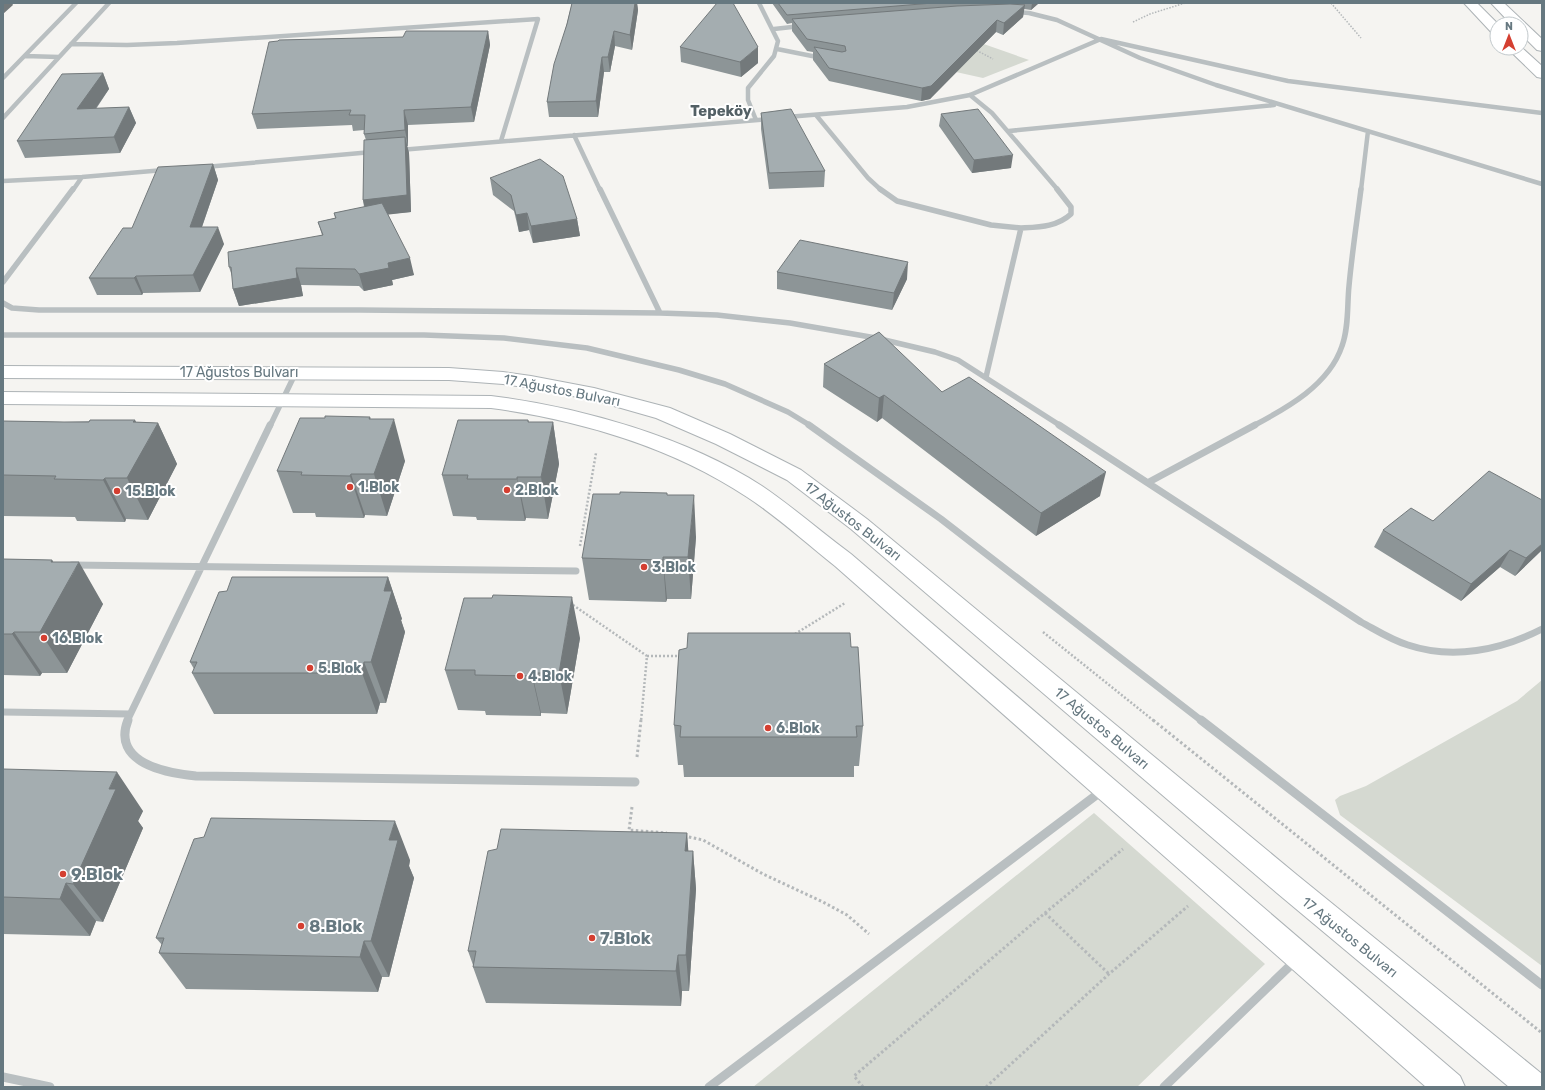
<svg xmlns="http://www.w3.org/2000/svg" width="1545" height="1090" font-family="Rubik,sans-serif">
	<style>
		.green { fill: #d5d9d1 }
		.lines { fill: none; stroke-linecap: round; stroke-linejoin: round }
		.major-casing { stroke: #adb3b6; stroke-width: 2 }
		.path-far2 { stroke: #b4b8ba; stroke-width: 1.5; stroke-dasharray: 1.5 1.5; stroke-linecap: butt }
		.path-far1 { stroke: #b4b8ba; stroke-width: 2.5; stroke-dasharray: 2 2; stroke-linecap: butt }
		.path { stroke: #b4b8ba; stroke-width: 3; stroke-dasharray: 2.5 2.5; stroke-linecap: butt }
		.minor-far3 { stroke: #b9bfc1; stroke-width: 4.5 }
		.minor-far2 { stroke: #b9bfc1; stroke-width: 5.5 }
		.minor-far1 { stroke: #b9bfc1; stroke-width: 7 }
		.minor { stroke: #b9bfc1; stroke-width: 9 }
		.major { fill: #fff; fill-rule: evenodd }
		.wall { fill: #8d9597 }
		.shaded-wall { fill: #73797b }
		.building { fill: #a4adb0; stroke: #73797b }
		.poi-dot { fill: #d43f31; stroke: #fff; stroke-width: 1.5 }
		.labels { text-anchor: middle; stroke-width: 4; stroke-linejoin: round; paint-order: stroke }
		.street-label { font-size: 14px; fill: #667880; stroke: #fff }
		.poi-label { font-size: 14px; font-weight: bold; fill: #667880; stroke: #fff; text-anchor: start }
		.far-district-label { font-size: 15px; font-weight: bold; fill: #536065; stroke: #fff }
		.near-poi-label { font-size: 17px; font-weight: bold; fill: #667880; stroke: #fff; text-anchor: start }
	</style>
	<rect width="100%" height="100%" fill="#f5f4f1"/>
	<path class="green" d="M978,42L1029,60L983,78L920,64Z
		M1542,680V966L1340,815L1335,800L1340,796L1366,786L1517,701Z
		M1094,813L1265,964L1137,1087H753Z"/>
	<g class="lines">
		<g class="major-casing">
			<path id="major" d="M1464,3H1477L1498,24H1497V34L1492,33Z
				M1491,3H1504L1542,39V51L1537,50L1521,34V24H1511Z
				M1521,47L1542,66V78L1537,77L1507,48Z
				M3,366L449,368L503,372L531,376L594,388L670,408L730,434L801,470L867,519L1297,875L1542,1074V1087H1509L1277,893L851,529L787,480L716,444L656,418L593,400L531,388L503,384L449,380L3,378Z
				M3,392L491,396C580,407 686,437 762,486C793,507 821,532 851,554L1460,1076L1465,1087H1426L835,566C806,543 778,517 747,497C672,447 579,420 491,408L3,404Z"/>
		</g>
		<path class="path-far2" d="M1331,3L1361,38
			M1133,22L1150,14L1185,3
			M974,49L993,59"/>
		<path class="path-far1" d="M580,546L596,453
			M573,605L647,656L641,721
			M1043,632L1154,721
			M795,634L845,603
			M647,656H681"/>
		<path class="path" d="M1153,720L1542,1033
			M637,757L641,720
			M632,807L629,830L667,833
			M684,836L703,840L763,874L823,902L847,915L869,934
			M1045,913L1109,974
			M863,1087L854,1076L1045,913L1123,849
			M986,1087L1109,974L1188,906"/>
		<path class="minor-far3" d="M1015,12L1029,13L1057,20L1140,58L1216,85L1542,184
			M774,29L801,26
			M71,44L127,45L177,43L538,19L501,141
			M777,49L822,58
			M25,56L59,57
			M3,78L76,3
			M970,95L992,113L1058,190
			M816,115L868,178L881,190
			M787,117L907,107L970,95L1101,39L1288,81L1542,113
			M3,118L109,3
			M756,120L748,100V88L774,56L778,41L759,3
			M1009,131L1274,105
			M574,135L600,190
			M400,150L770,119
			M205,167L372,152
			M3,181L82,177L164,170
			M73,190L82,177
			M1361,190L1368,131"/>
		<path class="minor-far2" d="M600,189L660,313
			M880,189L897,201L991,225L1021,228L986,377
			M1021,228C1039,227 1057,227 1071,214V207L1057,189
			M3,282L73,189
			M3,303L12,308L39,310H360L660,313L717,315L790,323L876,338L935,352L958,360L1061,426
			M3,335H424L504,338L587,348L679,370L725,384L788,412L811,426
			M270,426L296,372
			M1253,426C1287,408 1329,385 1342,346C1349,327 1347,305 1349,286C1352,253 1357,221 1361,189"/>
		<path class="minor-far1" d="M809,425L941,519L1202,721
			M1059,425L1361,622C1376,630 1391,640 1408,645C1453,660 1501,650 1542,629
			M1149,482L1255,425
			M72,565L576,571
			M3,712L130,714
			M127,721L270,425"/>
		<path class="minor" d="M128,720C111,763 166,773 196,776L635,782
			M1201,720L1542,985
			M3,1077L50,1087
			M709,1087L1103,790
			M1164,1087L1295,961"/>
		<use href="#major" class="major"/>
	</g>
	<path class="wall" d="M572,3H637L638,10L632,50L615,46L610,72H604L598,117H549L547,102Z
		M772,3H1039L1031,10L1024,9L1023,17L1003,35L996,32L930,99L921,101L829,81L813,60V52L807,51L792,31V23L787,24Z
		M488,31L490,45L474,122L408,125V146H407L409,153L411,212L388,214L414,275L392,280L393,285L364,291L359,286L301,285L303,296L239,306L233,289L232,276L229,267L322,235L318,222L335,218L334,213L364,207L363,200L366,140L364,134V130L353,131L352,125L257,129L252,114L403,37Z
		M680,47L758,63L741,77L681,62Z
		M103,73L109,89L96,109L129,107L136,123L120,153L25,158L17,141Z
		M761,113L825,171L824,187L769,189L761,129Z
		M941,114L1011,168L972,173L939,126Z
		M213,164L218,180L202,227L224,244L200,292L143,293L142,295H97L89,278L132,228Z
		M490,178L577,219L580,236L533,243L529,230L519,232L514,211L493,195Z
		M777,272L907,279L892,310L777,289Z
		M824,364L942,392L1100,496L1036,536L882,418L877,422L823,387Z
		M371,419L405,461L387,516L365,515L364,518L316,517L315,513H293L277,471Z
		M135,420L136,422L158,423L177,464L148,520L126,519L125,522L77,521L75,517L3,516V421L64,422Z
		M528,420L529,422H553L559,464L548,519L526,518L525,521L477,520L476,517L453,516L442,475Z
		M667,495L696,537L691,599H667L666,602L589,600L582,558Z
		M1542,500V550L1515,576L1500,567L1461,601L1374,547L1383,530Z
		M3,559L52,560L53,562L103,604L67,673H42L40,676L3,675Z
		M388,577L402,619L401,620L405,632L386,703H380L377,714H214L192,673L194,669L190,662Z
		M580,638L567,714L541,713V716L486,715L485,711L458,710L445,670Z
		M674,725L863,726L859,766H854V777H684L683,765H678Z
		M3,769L143,811L138,821L143,828L103,922L96,921L90,936L3,934Z
		M687,833L688,851H693L696,889L689,991H682L681,1006L486,1003L473,967V965L468,951Z
		M410,860L409,866L414,878L389,977H382L378,992L186,989L159,953L162,945L156,938Z"/>
	<path class="shaded-wall" d="M3,3H12L13,5L3,14Z
		M635,3H637L638,10L632,50L630,35Z
		M1032,3H1039L1031,10Z
		M1025,5L1023,17L1003,35L1004,23Z
		M997,20L996,32L930,99L921,101L922,88Z
		M488,31L490,45L474,122L471,107Z
		M614,31L615,46L610,72L608,57Z
		M758,47V63L741,77L740,62Z
		M602,57L604,72L598,117L596,101Z
		M103,73L109,89L84,125L77,109Z
		M129,107L136,123L120,153L114,137Z
		M404,110L408,125V146L405,130Z
		M405,137L409,153L411,212L367,217L363,200Z
		M1013,155L1011,168L972,173L974,160Z
		M213,164L218,180L196,244L190,227Z
		M527,213L529,230L519,232L516,215Z
		M577,219L580,236L533,243L531,226Z
		M218,227L224,244L200,292L193,275Z
		M410,258L414,275L392,280L393,285L364,291L359,274L388,263Z
		M908,262L907,279L892,310L894,293Z
		M296,268L301,285L303,296L239,306L233,289Z
		M136,276L143,293L142,295L134,278Z
		M884,395L882,418L877,422L879,398Z
		M370,417L381,454L394,419L405,461L387,516L374,474L369,419Z
		M135,420L146,445L158,423L177,464L148,520L127,478L133,422Z
		M553,422L559,464L548,519L541,477Z
		M1106,472L1100,496L1036,536L1041,513Z
		M351,474L365,515L364,518L350,476Z
		M517,477L526,518L525,521L517,479Z
		M105,478L126,519L125,522L103,480Z
		M694,495L696,537L691,599L688,557Z
		M1542,544V550L1515,576L1526,558Z
		M1510,550L1500,567L1461,601L1471,584Z
		M663,557L667,599L666,602L663,560Z
		M52,560L67,584L79,562L103,604L67,673L40,632L51,562Z
		M388,577L402,619L401,620L405,632L386,703L371,662L384,591Z
		M572,597L580,638L567,714L559,673Z
		M14,632L42,673L40,676L12,634Z
		M364,662L380,703L377,714L362,673Z
		M532,673L541,713V716L532,676Z
		M117,772L143,811L138,821L143,828L103,922L73,884L109,789Z
		M395,821L410,860L409,866L414,878L389,977L371,941L389,840Z
		M687,833L690,872L685,851Z
		M693,851L696,889L689,991L686,955Z
		M66,883L96,921L90,936L60,899Z
		M364,941L382,977L378,992L360,957Z
		M678,955L682,991L681,1006L676,971Z"/>
	<path class="building" d="M572,3H635L630,35L614,31L608,57H602L596,101L547,102L554,64L567,24Z
		M717,3H733L758,47L740,62L680,47Z
		M778,3H933L787,15Z
		M1010,4L1025,5L1004,23L997,20L931,86L922,88L829,68L814,47L842,52L846,51L845,46L807,39L792,19L957,6Z
		M406,31H488L471,107L404,110L405,130L364,134L365,115H349L351,110L252,114L269,42L278,41L279,40L403,37Z
		M103,73L77,109L129,107L114,137L17,141L62,74Z
		M791,109L825,171L769,173L761,113Z
		M978,109L1013,155L974,160L941,114Z
		M405,137L407,195L363,200L364,140Z
		M540,159L563,176L577,219L531,226L527,213L516,215L511,195L490,178Z
		M213,164L190,227H218L193,275L136,276L134,278H89L123,228H132L158,167Z
		M382,203L410,258L388,263L389,268L359,274L355,269L296,268L297,278L233,289L231,267H229L228,252L323,235L318,222L336,218L334,213Z
		M800,240L908,262L894,293L777,272Z
		M879,332L942,392L969,377L1106,472L1041,513L884,395L879,398L824,364Z
		M325,416L370,417L369,419H394L374,474H351L350,476L301,475L302,472L277,471L300,418H325Z
		M90,420H135L133,422L158,423L127,478H105L103,480L54,479L56,476L3,475V421L64,422H89Z
		M458,420H528V422H553L541,477H517V479H467L468,475H442Z
		M1489,471L1542,500V544L1526,558L1510,550L1471,584L1383,530L1411,508L1433,521Z
		M620,492L667,493V495H694L688,557H663V560L582,558L593,494H620Z
		M3,559L52,560L51,562H79L40,632H14L12,634H3Z
		M232,577H388L384,591H392L371,662H364L362,673H192L197,662H190L219,592L227,591Z
		M493,595L572,597L559,673H532V676L475,675V670H445L464,598H492Z
		M688,633H850L851,647H858L863,726H856L857,737H680L681,726L674,725L679,650L687,648Z
		M3,769L117,772L109,789H116L73,884L66,883L60,899L3,897Z
		M211,818L395,821L389,840H398L371,941H364L360,957L159,953L164,938H156L194,839L204,837Z
		M501,829L687,833L685,851H693L686,955H678L676,971L473,967L476,951H468L488,851L497,849Z"/>
	<g class="poi-dot">
		<circle cx="350" cy="487" r="4"/>
		<circle cx="507" cy="490" r="4"/>
		<circle cx="117" cy="491" r="4"/>
		<circle cx="644" cy="567" r="4"/>
		<circle cx="44" cy="638" r="4"/>
		<circle cx="310" cy="668" r="4"/>
		<circle cx="520" cy="676" r="4"/>
		<circle cx="768" cy="728" r="4"/>
		<circle cx="63" cy="874" r="4"/>
		<circle cx="301" cy="926" r="4"/>
		<circle cx="592" cy="938" r="4"/>
	</g>
	<g class="labels">
		<g class="street-label">
			<text x="239" y="377">17 Ağustos Bulvarı</text>
			<text transform="translate(562 390) rotate(11)" y="5">17 Ağustos Bulvarı</text>
			<text transform="translate(853 521) rotate(38)" y="5">17 Ağustos Bulvarı</text>
			<text transform="translate(1102 728) rotate(40)" y="5">17 Ağustos Bulvarı</text>
			<text transform="translate(1350 937) rotate(39)" y="5">17 Ağustos Bulvarı</text>
		</g>
		<g class="poi-label">
			<text x="358" y="492">1.Blok</text>
			<text x="515" y="495">2.Blok</text>
			<text x="125" y="496">15.Blok</text>
			<text x="652" y="572">3.Blok</text>
			<text x="52" y="643">16.Blok</text>
			<text x="318" y="673">5.Blok</text>
			<text x="528" y="681">4.Blok</text>
			<text x="776" y="733">6.Blok</text>
		</g>
		<g class="far-district-label">
			<text x="721" y="116">Tepeköy</text>
		</g>
		<g class="near-poi-label">
			<text x="71" y="880">9.Blok</text>
			<text x="309" y="932">8.Blok</text>
			<text x="600" y="944">7.Blok</text>
		</g>
	</g>
	<rect width="1545" height="1090" fill="none" stroke="#667880" stroke-width="8"/>
	<g transform="translate(1509 36)"><circle r="19" fill="#ffffff" stroke="#c2c9cc"/>
	<path d="M0-3L7 15L0 10L-7 15Z" fill="#d43f31"/>
	<text y="-6" font-size="11" font-weight="bold" text-anchor="middle" fill="#667880">N</text>
	</g>
</svg>
